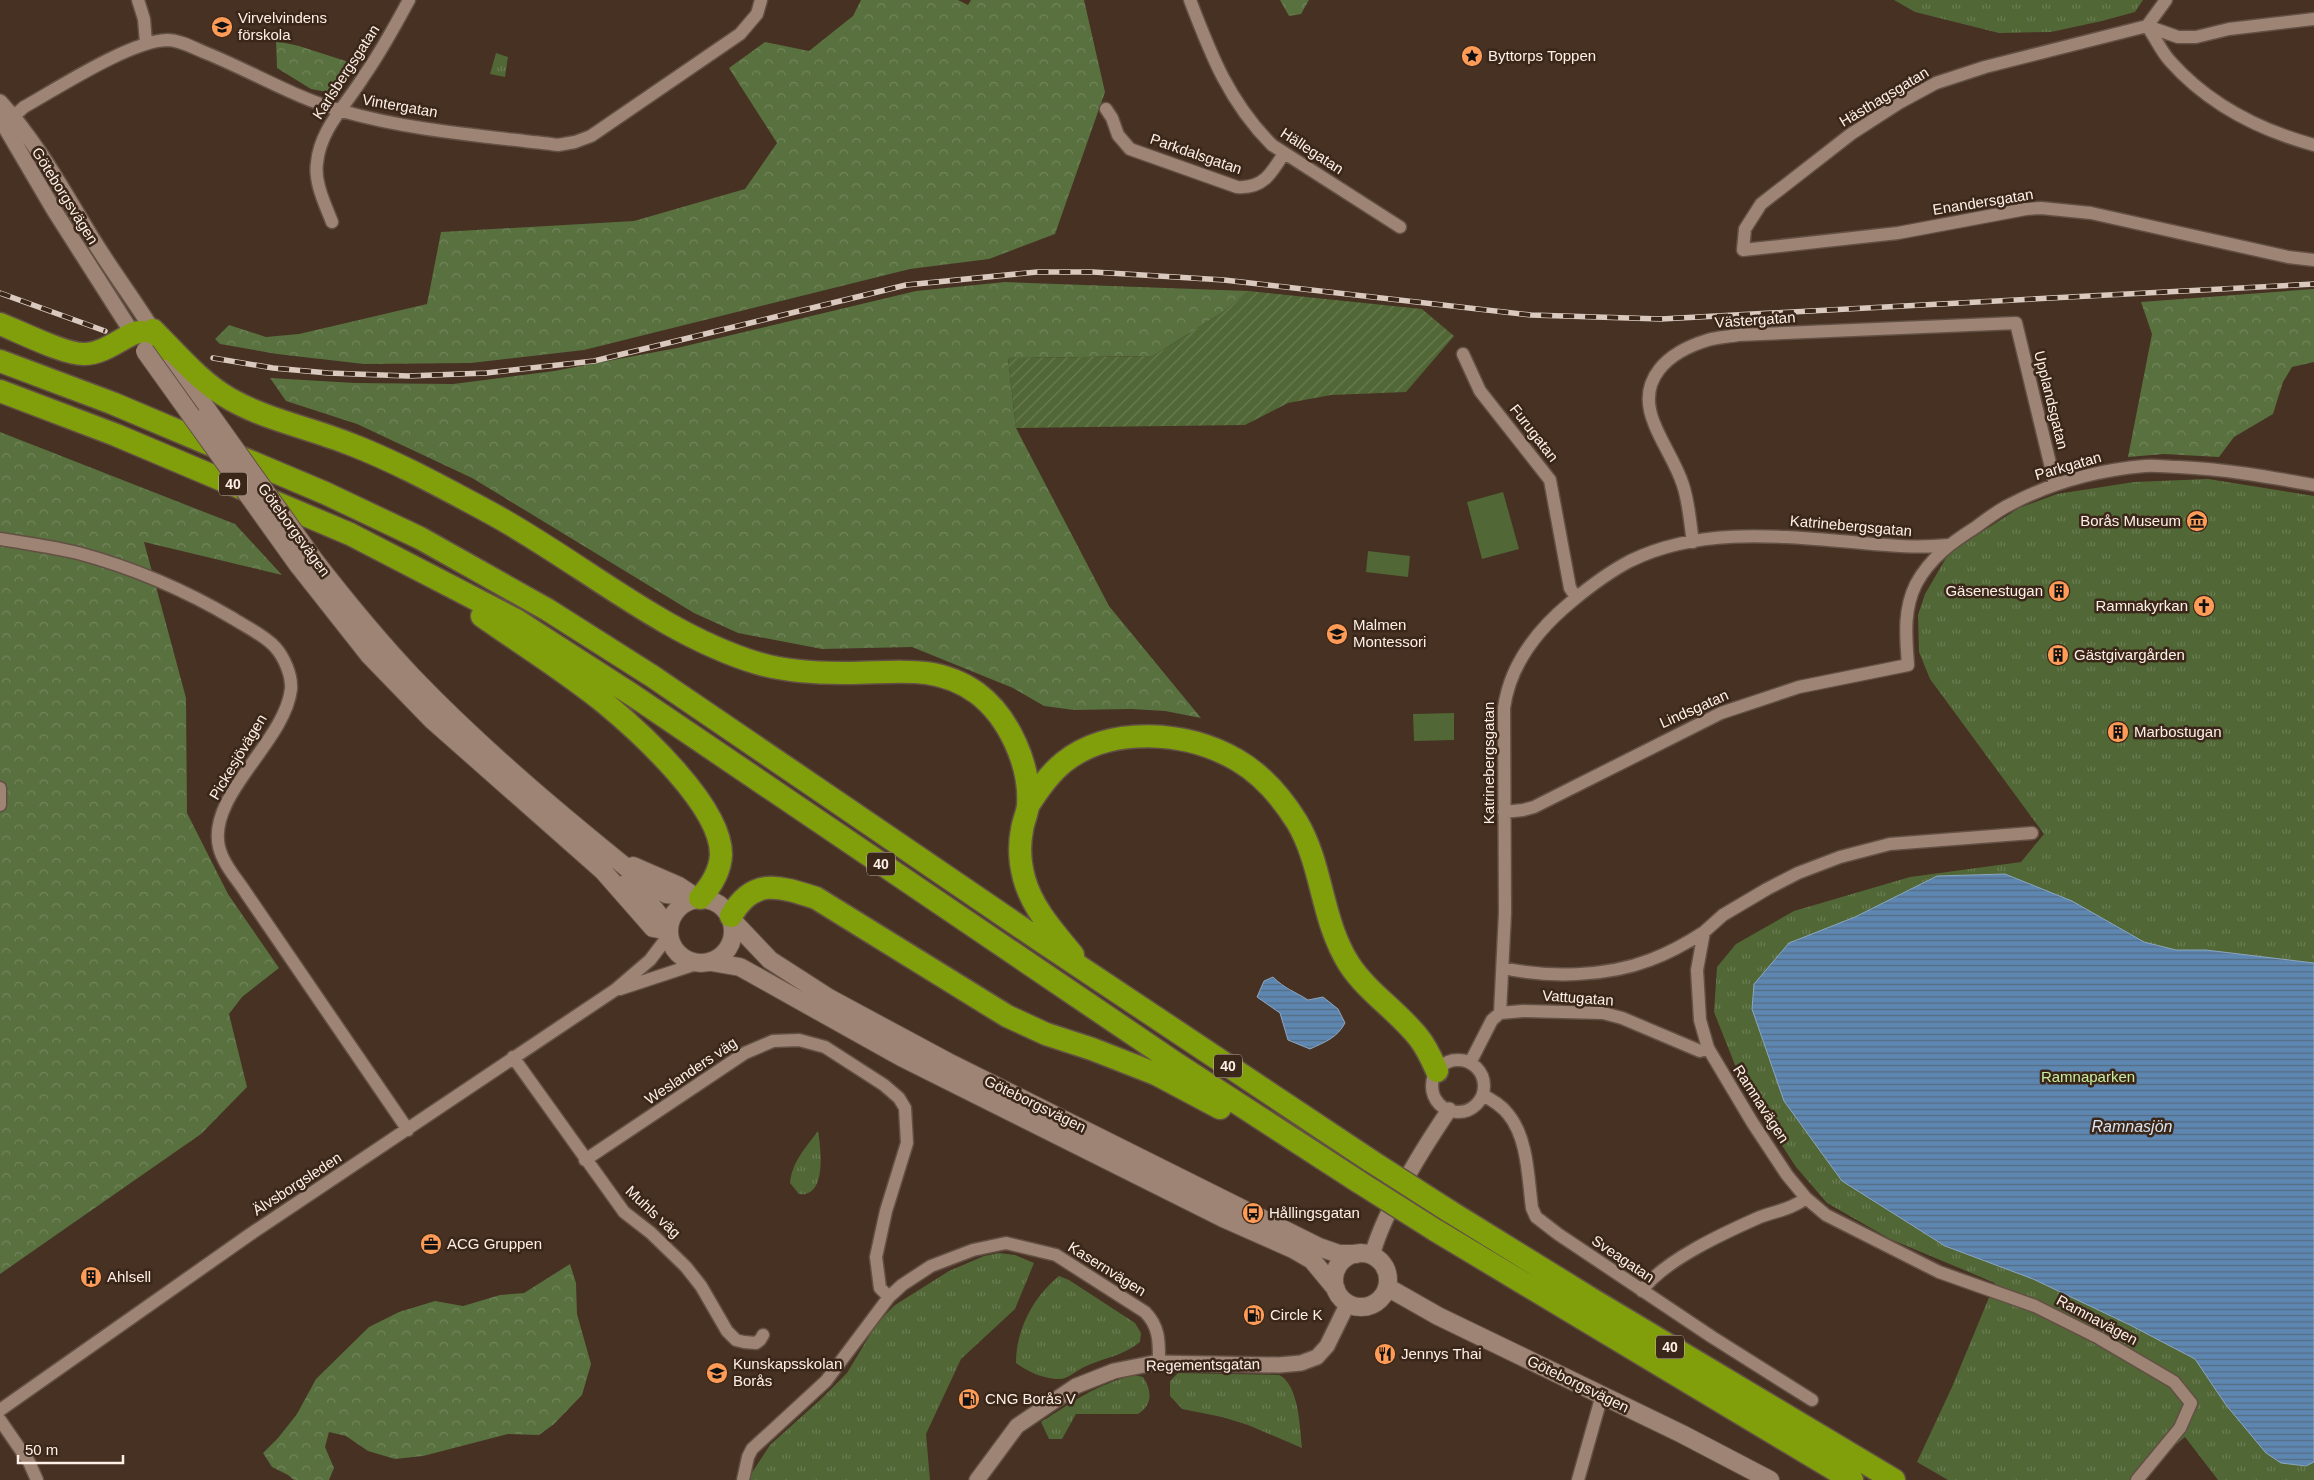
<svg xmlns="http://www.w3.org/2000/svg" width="2314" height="1480" font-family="Arial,sans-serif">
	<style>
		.grass { fill: url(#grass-tufts) }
		.forest { fill: url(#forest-crowns) }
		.garden { fill: url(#garden-furrows) }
		.pitch { fill: #516736 }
		.water { fill: url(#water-rules); stroke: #8da6c0 }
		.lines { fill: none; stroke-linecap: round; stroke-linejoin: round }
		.minor-casing { stroke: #635044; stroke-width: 15 }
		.tertiary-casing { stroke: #635044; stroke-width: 18 }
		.secondary-casing { stroke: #635044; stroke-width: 20 }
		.motorway-casing { stroke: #635044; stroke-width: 25 }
		.minor { stroke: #9d8474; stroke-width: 12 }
		.tertiary { stroke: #9d8474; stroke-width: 15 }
		.secondary { stroke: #9d8474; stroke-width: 18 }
		.motorway { stroke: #809f0a; stroke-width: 22 }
		.rail-casing { stroke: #d9c9bf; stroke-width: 5.5 }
		.rail { stroke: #3b2719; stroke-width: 4; stroke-dasharray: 11; stroke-linecap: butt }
		.secondary-bridge-casing { stroke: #635044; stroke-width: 20; stroke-linecap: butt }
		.motorway-bridge-casing { stroke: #635044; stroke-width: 25; stroke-linecap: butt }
		.secondary-bridge { stroke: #9d8474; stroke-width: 18 }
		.motorway-bridge { stroke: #809f0a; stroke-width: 22 }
		.labels { text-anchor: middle; stroke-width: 5; stroke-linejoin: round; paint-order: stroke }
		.shield { fill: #3b2719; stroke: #c4b4a9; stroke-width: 1 }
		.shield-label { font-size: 14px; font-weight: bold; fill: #fef0e7 }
		.poi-label { font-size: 15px; fill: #fef0e7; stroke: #3b2719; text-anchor: start }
		.street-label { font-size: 15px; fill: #fef0e7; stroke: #3b2719 }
		.park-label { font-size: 15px; fill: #c9eea0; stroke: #3b2719 }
		.water-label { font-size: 16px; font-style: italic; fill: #d8e4f1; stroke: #3b2719 }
	</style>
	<defs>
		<pattern id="grass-tufts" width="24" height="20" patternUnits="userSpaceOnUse" patternTransform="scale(1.25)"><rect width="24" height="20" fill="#516736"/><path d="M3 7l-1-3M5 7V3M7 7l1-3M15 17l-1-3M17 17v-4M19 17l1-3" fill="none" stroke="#6b7d53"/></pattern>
		<pattern id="forest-crowns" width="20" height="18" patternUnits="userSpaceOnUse" patternTransform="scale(1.25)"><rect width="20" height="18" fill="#59703f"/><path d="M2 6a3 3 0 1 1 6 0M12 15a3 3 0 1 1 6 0" fill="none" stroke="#72855b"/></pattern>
		<pattern id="garden-furrows" width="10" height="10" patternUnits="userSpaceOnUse" patternTransform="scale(1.25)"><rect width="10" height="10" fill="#516736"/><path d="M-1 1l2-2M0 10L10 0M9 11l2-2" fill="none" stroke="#6b7d53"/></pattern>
		<pattern id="water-rules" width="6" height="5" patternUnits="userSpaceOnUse" patternTransform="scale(1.25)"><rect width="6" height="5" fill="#5d86b0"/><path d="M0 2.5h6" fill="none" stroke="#566d85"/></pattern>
	</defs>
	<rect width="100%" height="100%" fill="#463123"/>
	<path class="grass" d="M1894,0H2143L2135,12L2102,21L2051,32L1999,33L1915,12Z
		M496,53L508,57L505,77L490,74Z
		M2208,479L2314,496V1480H2218L2185,1437L2133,1480H1948L1917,1462L1952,1387L1995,1283L1890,1239L1827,1203L1796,1167L1772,1130L1735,1065L1714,1012L1717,967L1736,944L1794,911L1910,877L2021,862L2044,834L1930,679L1919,652L1918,615L1925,594L1949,553L2019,508L2057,494L2134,482Z
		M818,1131C821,1148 827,1198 799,1194L790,1183C792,1162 806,1147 818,1131Z
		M999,1253L1015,1255L1034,1263L1015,1309L961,1359L926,1434L930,1480H751V1474L770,1445L820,1400L847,1373L877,1323L895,1305L949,1271L984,1256Z
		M1059,1276L1069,1280L1135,1323L1141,1333L1140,1342C1123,1356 1103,1358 1084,1367C1076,1371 1068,1379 1059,1379C1044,1379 1028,1372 1016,1363C1016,1330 1033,1297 1059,1276Z
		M1178,1373L1279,1375C1299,1384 1300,1429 1302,1448L1248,1425L1222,1417L1182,1409L1170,1396V1381Z
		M1134,1375L1143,1377C1152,1390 1153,1405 1138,1414H1076L1062,1439H1049L1041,1422C1076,1400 1093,1386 1134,1375Z"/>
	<path class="forest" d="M861,0H958L968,5L971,0H1084L1105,92L1055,234L989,259L910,269L584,350L471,363L364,364L277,354L220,344L215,339L229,325L266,337L299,334L427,304L441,232L634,221L745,189L777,143L729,68L765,42L809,51L853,16Z
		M1280,0H1309L1301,14L1289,16Z
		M276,41L299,46L355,64C352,79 339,85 327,92L311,89L277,68Z
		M1005,282L1249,291L1223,312L1153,356L1008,358L1016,428L1109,606L1201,718L1165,711L1131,709L1074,710L1044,706L1013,688L912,647L822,649L738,633L694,613L472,478L357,424L286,401L270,378L355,383L453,384L554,371L677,348L916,291Z
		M2314,289V362L2292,367L2283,382L2273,414L2234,437L2219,457L2164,454L2128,457L2152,334L2141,302Z
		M0,432L235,524L282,575L144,542L186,698L187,813L228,894L279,968L242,997L229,1014L247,1087L201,1134L0,1274Z
		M570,1264L576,1283L577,1314L591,1364L582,1395L554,1424L539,1435L508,1434L423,1456L395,1459L368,1451L346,1436L329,1432L325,1447L334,1468L329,1480H294L288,1475L272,1467L263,1453L278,1438L297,1414L316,1379L369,1327L399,1312L435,1301L463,1306L500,1295L524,1293Z"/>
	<path class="garden" d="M1249,291L1422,309L1454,336L1406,392L1331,395L1288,403L1245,425L1016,428L1008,358L1153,356L1223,312Z"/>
	<path class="pitch" d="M1503,492L1519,549L1482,559L1467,502Z
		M1368,551L1410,556L1408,577L1366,572Z
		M1454,713V740L1414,741L1413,714Z"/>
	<path class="water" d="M2005,874L2072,901L2144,942L2176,950H2206L2314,963V1462L2306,1466L2281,1463L2266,1453L2226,1405L2195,1359L2130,1325L2033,1279L1945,1246L1842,1181L1784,1101L1752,1009L1754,984L1789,943L1855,917L1937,876Z
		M1273,977C1285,989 1294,991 1308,1000L1323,997L1338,1009L1345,1023C1337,1038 1325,1042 1310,1049L1288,1040L1280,1013L1257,997L1264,981Z"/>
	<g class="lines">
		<g class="minor-casing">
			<path id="minor" d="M138,0L144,19L146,43
				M1190,0C1211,55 1229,102 1272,145L1400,227
				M2166,0L2147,26L1985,67L1936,83L1899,103L1851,134L1761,204L1745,229L1743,250L1898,233L2026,209L2041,208L2091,213L2288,257L2314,260
				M2147,26C2155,37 2161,51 2170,61C2209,105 2259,130 2314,145
				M2147,26L2178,37H2196L2229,29L2314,19
				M1106,109L1112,118L1118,135L1130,149L1237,187C1263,189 1272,173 1284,153
				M14,116L24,107C58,88 130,41 167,40C180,40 194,48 206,53C251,71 295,98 342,111C412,131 486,136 558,145L575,142L591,136L740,34L757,14L761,0
				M332,222C325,204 314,182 317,163C320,129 347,104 364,76C381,52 395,26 409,0
				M1463,354L1480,391L1550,480L1570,588L1576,597
				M0,539C26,543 53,547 78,553C134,568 185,590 234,619C248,628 264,635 275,647C284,657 292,675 291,689C285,742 207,795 219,847C223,864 237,879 246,893L408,1130
				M1693,542C1690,523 1689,503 1683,485C1676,463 1662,444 1654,423C1636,379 1668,352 1708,340C1717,337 1728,337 1738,335L2016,323L2055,484
				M0,788V805
				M1504,812L1523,810L1534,807L1721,713L1799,687L1908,665C1906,637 1903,610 1916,584C1930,558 1952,542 1976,527C1987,519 1998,510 2011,504C2051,483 2099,470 2145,466C2156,465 2168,467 2179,467C2225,469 2269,477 2314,485
				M2032,833L1890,844L1840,857L1798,873L1767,889L1723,915L1704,932L1697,970L1700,1020L1708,1048L1752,1122L1787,1175L1806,1198L1826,1215L1939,1272L2035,1306L2099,1338L2174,1382L2191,1403L2180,1428L2137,1480
				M1503,968C1548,978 1606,977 1650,960C1669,953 1687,943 1704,932
				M620,989L699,963
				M1500,1013L1523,1011L1603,1013L1622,1018L1700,1051L1708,1048
				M513,1057L624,1212L651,1233L686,1267L701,1286L727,1331L736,1340L744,1342L756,1343L760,1340L763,1335
				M1432 1086a26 26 0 1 1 52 0a26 26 0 1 1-52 0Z
				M1470,1063L1492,1020L1500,1013L1505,913L1504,708C1510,664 1537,630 1571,602C1589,587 1609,572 1630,561C1695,529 1769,535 1839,541C1877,544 1910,549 1948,545
				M1483,1095C1492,1100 1501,1105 1508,1114C1528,1138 1528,1178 1532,1208L1536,1217L1558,1234L1712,1337L1812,1400
				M585,1160L745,1053L773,1041L799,1040L825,1047L884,1085L899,1098L905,1108L907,1143L886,1211L876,1257L880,1288L889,1297
				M1642,1291C1662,1261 1726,1232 1760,1217C1776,1211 1792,1209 1806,1198
				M0,1410L252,1233L615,990L650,960L669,935
				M0,1420L29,1462L37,1480
				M743,1480L748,1457L752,1449L826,1381L889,1297L902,1285L931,1266L973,1250L1006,1243L1056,1255L1145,1312C1160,1327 1159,1343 1159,1363
				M1578,1480L1602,1395"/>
		</g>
		<g class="tertiary-casing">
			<path id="tertiary" d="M0,102C36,141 62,189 90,235C111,270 136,302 157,337
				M0,118L54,210L133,334
				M1372,1255C1385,1210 1422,1150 1449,1110
				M977,1480L1017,1426L1076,1386L1114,1371L1154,1363L1279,1365L1301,1363L1317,1357L1327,1346L1348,1303"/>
		</g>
		<g class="secondary-casing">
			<path id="secondary" d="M172,360L208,411
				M315,561C346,601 378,640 413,677C485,752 567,820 648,885L666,894L695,897
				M298,565L369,655L432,720L603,871L653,928L669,931
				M633,866L679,886L691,894
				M625,884C645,896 658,910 669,931
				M669 931a32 32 0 1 1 64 0a32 32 0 1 1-64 0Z
				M732,920L770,960L829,998L948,1062L1319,1247L1339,1254H1357
				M711,962L740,967L901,1057L1223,1218L1293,1249L1312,1260L1336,1289
				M1334 1280a27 27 0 1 1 54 0a27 27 0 1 1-54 0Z
				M1387,1287L1438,1316L1682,1434L1770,1480"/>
		</g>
		<g class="motorway-casing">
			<path id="motorway" d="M0,324C21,332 63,354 84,354C107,354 129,331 141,332C150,333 157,343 163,349
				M153,330C177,354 200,382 230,399C267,420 310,428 350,444C397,462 442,487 487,511C577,559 659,633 757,663C784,671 814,673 842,673C890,674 934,662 977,693C1009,717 1031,766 1028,806C1027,814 1023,822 1022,830C1019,845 1020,863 1024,878C1032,908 1054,932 1073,955
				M0,361L112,403L325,493L420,538L548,610L652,676L1041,941L1371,1161
				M0,391L116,435L350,534L516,620L634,696L1174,1062L1359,1182
				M482,616C523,645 567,672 606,704C641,733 722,807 721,855C720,872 711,886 700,898
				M1028,806C1038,790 1049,774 1064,762C1111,725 1187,731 1237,760C1261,774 1282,798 1297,822C1323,866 1321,920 1349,964C1368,993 1398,1011 1419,1038C1427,1048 1432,1060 1437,1071
				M731,916C753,877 779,886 816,898L1007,1016L1046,1034L1092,1049L1156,1074L1220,1108
				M1449,1211L1593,1300L1894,1480
				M1435,1230L1852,1480"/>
		</g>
		<use href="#minor" class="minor"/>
		<use href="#tertiary" class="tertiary"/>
		<use href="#secondary" class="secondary"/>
		<use href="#motorway" class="motorway"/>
		<g class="rail-casing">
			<path id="rail" d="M0,293L105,331
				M213,358L273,368L328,373L408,376L486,373L594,361L906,285L1037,272H1093L1224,280L1531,315L1661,319L2314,284"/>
		</g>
		<use href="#rail" class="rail"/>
		<g class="secondary-bridge-casing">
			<path id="secondary-bridge" d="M145,351L298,565
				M208,411L315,561"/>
		</g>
		<g class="motorway-bridge-casing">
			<path id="motorway-bridge" d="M1371,1161L1449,1211
				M1359,1182L1435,1230"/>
		</g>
		<use href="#secondary-bridge" class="secondary-bridge"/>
		<use href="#motorway-bridge" class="motorway-bridge"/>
	</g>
	<defs>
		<g id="school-disc" transform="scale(1.125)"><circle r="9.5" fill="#fe9c57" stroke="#3b2719"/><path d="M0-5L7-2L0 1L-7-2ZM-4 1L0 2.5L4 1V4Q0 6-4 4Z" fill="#111"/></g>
		<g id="sight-disc" transform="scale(1.125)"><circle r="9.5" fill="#fe9c57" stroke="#3b2719"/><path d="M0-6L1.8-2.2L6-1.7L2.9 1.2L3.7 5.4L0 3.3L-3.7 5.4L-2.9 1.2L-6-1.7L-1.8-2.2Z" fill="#111"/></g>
		<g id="museum-disc" transform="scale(1.125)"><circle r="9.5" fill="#fe9c57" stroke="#3b2719"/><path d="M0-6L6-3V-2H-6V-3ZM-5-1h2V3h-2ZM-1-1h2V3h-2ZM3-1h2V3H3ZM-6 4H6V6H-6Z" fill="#111"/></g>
		<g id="building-disc" transform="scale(1.125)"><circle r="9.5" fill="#fe9c57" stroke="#3b2719"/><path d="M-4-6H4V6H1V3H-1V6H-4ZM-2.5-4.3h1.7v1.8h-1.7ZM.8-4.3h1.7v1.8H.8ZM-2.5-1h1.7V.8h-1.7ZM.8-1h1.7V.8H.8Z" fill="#111"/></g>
		<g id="church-disc" transform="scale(1.125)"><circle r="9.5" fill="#fe9c57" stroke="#3b2719"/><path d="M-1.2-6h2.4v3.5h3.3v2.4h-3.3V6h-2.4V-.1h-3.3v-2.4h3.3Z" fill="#111"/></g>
		<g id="bus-disc" transform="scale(1.125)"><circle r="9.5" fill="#fe9c57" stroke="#3b2719"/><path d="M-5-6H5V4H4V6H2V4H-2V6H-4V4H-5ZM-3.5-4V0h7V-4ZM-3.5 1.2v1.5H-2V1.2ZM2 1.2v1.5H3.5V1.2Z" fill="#111"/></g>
		<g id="office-disc" transform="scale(1.125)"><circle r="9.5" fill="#fe9c57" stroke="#3b2719"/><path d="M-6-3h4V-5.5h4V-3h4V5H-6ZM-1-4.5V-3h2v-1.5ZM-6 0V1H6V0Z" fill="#111"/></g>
		<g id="fuel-disc" transform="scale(1.125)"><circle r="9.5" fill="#fe9c57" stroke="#3b2719"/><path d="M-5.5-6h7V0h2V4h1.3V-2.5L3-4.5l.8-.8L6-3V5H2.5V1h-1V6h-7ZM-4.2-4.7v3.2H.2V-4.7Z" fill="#111"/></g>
		<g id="restaurant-disc" transform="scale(1.125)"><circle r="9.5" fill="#fe9c57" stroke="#3b2719"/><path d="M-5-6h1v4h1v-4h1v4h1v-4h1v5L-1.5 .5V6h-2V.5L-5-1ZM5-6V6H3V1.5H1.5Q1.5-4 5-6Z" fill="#111"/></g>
	</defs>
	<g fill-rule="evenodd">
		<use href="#school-disc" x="222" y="27"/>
		<use href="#sight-disc" x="1472" y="56"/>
		<use href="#museum-disc" x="2197" y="521"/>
		<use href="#building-disc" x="2059" y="591"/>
		<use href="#church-disc" x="2204" y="606"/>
		<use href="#school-disc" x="1337" y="634"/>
		<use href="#building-disc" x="2058" y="655"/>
		<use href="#building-disc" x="2118" y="732"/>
		<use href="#bus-disc" x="1253" y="1213"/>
		<use href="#office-disc" x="431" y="1244"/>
		<use href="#building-disc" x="91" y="1277"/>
		<use href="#fuel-disc" x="1254" y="1315"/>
		<use href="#restaurant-disc" x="1385" y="1354"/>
		<use href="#school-disc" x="717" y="1373"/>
		<use href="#fuel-disc" x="969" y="1399"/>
	</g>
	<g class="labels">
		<g class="shield">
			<rect x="219" y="472.5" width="28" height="23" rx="4"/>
			<rect x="867" y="852.5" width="28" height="23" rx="4"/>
			<rect x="1214" y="1054.5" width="28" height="23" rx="4"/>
			<rect x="1656" y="1335.5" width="28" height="23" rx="4"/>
		</g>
		<g class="shield-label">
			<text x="233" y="489">40</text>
			<text x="881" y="869">40</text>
			<text x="1228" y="1071">40</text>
			<text x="1670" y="1352">40</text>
		</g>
		<g class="poi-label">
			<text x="238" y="23">Virvelvindens<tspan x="238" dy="17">förskola</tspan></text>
			<text x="1488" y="61">Byttorps Toppen</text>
			<text x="2181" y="526" text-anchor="end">Borås Museum</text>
			<text x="2043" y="596" text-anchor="end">Gäsenestugan</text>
			<text x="2188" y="611" text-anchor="end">Ramnakyrkan</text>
			<text x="1353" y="630">Malmen<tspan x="1353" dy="17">Montessori</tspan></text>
			<text x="2074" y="660">Gästgivargården</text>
			<text x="2134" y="737">Marbostugan</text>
			<text x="1269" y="1218">Hållingsgatan</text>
			<text x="447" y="1249">ACG Gruppen</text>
			<text x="107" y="1282">Ahlsell</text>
			<text x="1270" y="1320">Circle K</text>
			<text x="1401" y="1359">Jennys Thai</text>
			<text x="733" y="1369">Kunskapsskolan<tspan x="733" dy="17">Borås</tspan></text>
			<text x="985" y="1404">CNG Borås V</text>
		</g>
		<g class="street-label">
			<text transform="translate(346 72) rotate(-57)" y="5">Karlsbergsgatan</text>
			<text transform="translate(1884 97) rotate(-31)" y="5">Hästhagsgatan</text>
			<text transform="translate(400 106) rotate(10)" y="5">Vintergatan</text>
			<text transform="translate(1312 151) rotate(33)" y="5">Hällegatan</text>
			<text transform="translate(1196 154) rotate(19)" y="5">Parkdalsgatan</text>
			<text transform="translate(65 196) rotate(58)" y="5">Göteborgsvägen</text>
			<text transform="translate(1983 202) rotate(-9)" y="5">Enandersgatan</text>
			<text transform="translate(1755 320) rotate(-4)" y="5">Västergatan</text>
			<text transform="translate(2051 400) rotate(76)" y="5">Upplandsgatan</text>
			<text transform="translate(1534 433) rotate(52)" y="5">Furugatan</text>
			<text transform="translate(2068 466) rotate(-16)" y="5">Parkgatan</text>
			<text transform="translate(1851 526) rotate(5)" y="5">Katrinebergsgatan</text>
			<text transform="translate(294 530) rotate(54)" y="5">Göteborgsvägen</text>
			<text transform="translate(1694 709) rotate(-24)" y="5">Lindsgatan</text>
			<text transform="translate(238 757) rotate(-59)" y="5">Pickesjövägen</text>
			<text transform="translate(1489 763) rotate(-90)" y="5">Katrinebergsgatan</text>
			<text transform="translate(1578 998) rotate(4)" y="5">Vattugatan</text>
			<text transform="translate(691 1071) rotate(-34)" y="5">Weslanders väg</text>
			<text transform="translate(1035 1104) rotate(26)" y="5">Göteborgsvägen</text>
			<text transform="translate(1761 1104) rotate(57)" y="5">Ramnavägen</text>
			<text transform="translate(297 1184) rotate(-33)" y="5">Älvsborgsleden</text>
			<text transform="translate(653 1212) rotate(43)" y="5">Muhls väg</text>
			<text transform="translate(1623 1259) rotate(34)" y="5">Sveagatan</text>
			<text transform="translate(1107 1269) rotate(32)" y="5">Kasernvägen</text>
			<text transform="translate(2097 1320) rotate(28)" y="5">Ramnavägen</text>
			<text transform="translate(1203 1365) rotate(-1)" y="5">Regementsgatan</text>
			<text transform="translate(1578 1384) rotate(26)" y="5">Göteborgsvägen</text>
		</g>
		<g class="park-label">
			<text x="2088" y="1082">Ramnaparken</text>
		</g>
		<g class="water-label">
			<text x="2132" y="1132">Ramnasjön</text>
		</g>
	</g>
	<path d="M18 1455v8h105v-8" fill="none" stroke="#fef0e7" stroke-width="2.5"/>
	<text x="25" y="1455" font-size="15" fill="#fef0e7" stroke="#3b2719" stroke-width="4" paint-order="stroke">50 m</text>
</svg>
